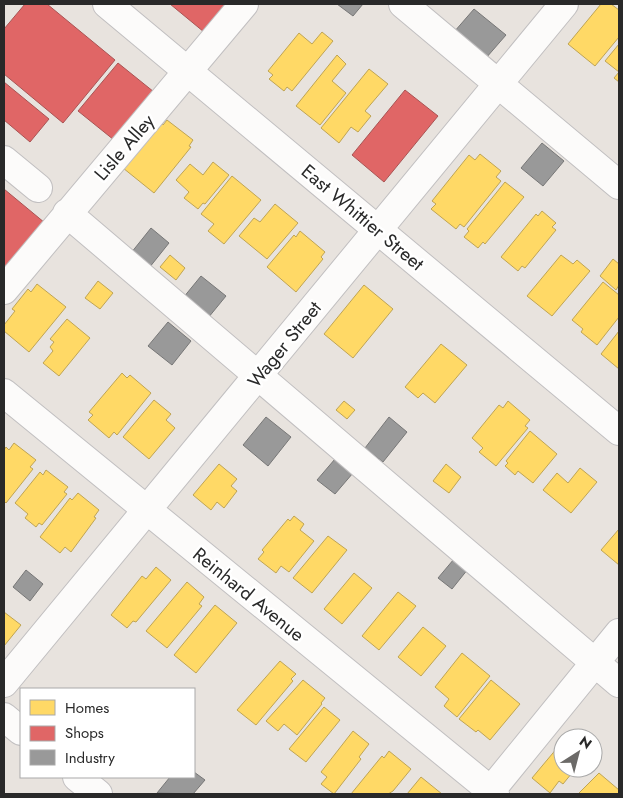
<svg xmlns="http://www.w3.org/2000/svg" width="623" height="798" font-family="Jost,sans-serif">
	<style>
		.homes { fill: #ffd966; stroke: #bfa454 }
		.shops { fill: #e06666; stroke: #a95454 }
		.industry { fill: #999; stroke: #777 }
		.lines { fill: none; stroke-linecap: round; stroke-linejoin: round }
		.minor-casing { stroke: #c1bfc0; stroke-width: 30 }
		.minor { stroke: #fcfbfa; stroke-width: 28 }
		.labels { text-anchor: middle; stroke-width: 5; stroke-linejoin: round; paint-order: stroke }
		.street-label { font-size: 19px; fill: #292929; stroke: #fff }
	</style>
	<rect width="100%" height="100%" fill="#e8e3de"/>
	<path class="homes" d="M601,4H611L619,10V37L595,66L568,44Z
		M322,32L333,41L292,91L287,87L284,91L269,79L273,75L268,71L299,33L312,44Z
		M619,44V82L614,78L619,72L605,61Z
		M337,55L346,64L332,81L346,93L320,125L296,106Z
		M369,69L388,84L365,111L371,116L358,132L351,127L339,143L321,128Z
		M167,120L193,140L189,146L191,147L154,193L123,168L161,122L163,125Z
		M480,154L501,171L496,177L501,181L464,227L460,224L456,229L431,209L436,204L432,201L469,155L475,160Z
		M213,162L229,175L205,204L203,203L198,209L184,198L189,192L176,180L190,164L203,175Z
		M232,176L261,200L224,244L208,231L214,224L201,214Z
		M505,182L524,197L485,244L483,242L478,248L464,237L469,231L467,229Z
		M275,204L298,223L267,259L239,236L254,218L260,222Z
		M542,211L556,223L552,227L556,230L525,268L522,266L518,271L501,257L536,214L538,216Z
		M300,231L325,252L321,257L323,259L296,292L267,267L294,235L296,237Z
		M170,255L185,268L176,280L160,267Z
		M561,255L573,264L577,260L590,271L552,316L527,296Z
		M613,259L619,264V285L616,290L600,276Z
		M98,281L113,293L100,309L85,298Z
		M603,282L619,295V317L597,345L581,332L583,329L572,320Z
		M37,284L66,307L29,352L4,331V325L15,311L12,309L28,289L31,292Z
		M364,285L393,309L353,358L324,334Z
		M67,319L90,338L59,376L43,363L53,351L50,347L54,342L50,339Z
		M619,331V369L601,354Z
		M441,344L467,365L435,403L423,393L418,398L405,387Z
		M122,373L127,378L130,375L151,393L117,435L114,432L109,438L88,420L93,415L89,412Z
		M154,400L171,414L166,420L175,428L149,459L123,437Z
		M344,401L355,410L347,419L336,410Z
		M508,401L530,420L525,426L528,428L496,466L479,452L483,448L472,438L499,405L503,408Z
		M530,431L557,454L533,483L518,471L515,475L505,466L508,463L506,461Z
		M14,443L36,460L30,467L33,469L6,503L4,501V450L6,447L9,450Z
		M219,464L237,479L231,486L237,491L224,508L217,502L211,510L193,495Z
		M446,464L461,477L449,493L433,481Z
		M580,468L597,482L571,513L543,490L557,473L568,483Z
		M46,470L68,487L64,492L67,494L42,525L39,523L36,527L25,518L28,514L15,503L40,472L43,475Z
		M78,493L99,510L94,517L96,518L71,552L65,547L60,553L40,537L70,498L72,500Z
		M294,516L304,524L300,530L314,541L289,572L281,566L276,573L258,559L264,552L262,550L288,519L290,521Z
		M619,529V565L601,550Z
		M328,536L347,550L312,593L293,578Z
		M156,567L171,580L136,622L133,621L127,628L111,615L142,576L146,579Z
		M354,573L372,588L342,624L324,609Z
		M187,582L204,597L199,604L202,606L167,648L146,631Z
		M398,592L416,606L379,650L362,636Z
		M215,605L237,623L196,673L174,655Z
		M4,612L21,625L4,646Z
		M423,627L446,646L421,676L398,657Z
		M462,653L490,676L457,717L444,706L449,699L435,687Z
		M280,661L296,674L291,679L293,681L256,725L237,710Z
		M303,680L325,698L321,703L322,704L297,735L284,724L278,731L266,721Z
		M491,680L520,704L490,740L478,730L476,732L459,719Z
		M324,707L340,720L306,762L289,749Z
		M353,731L369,744L359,757L361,759L334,794L321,784L327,777L321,772Z
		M563,741V768H576L563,784L559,781L550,793L532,778Z
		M389,751L411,769L393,791L388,794H351L382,756L384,758Z
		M599,773L619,790V794H578Z
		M421,777L442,794H407Z"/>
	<path class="shops" d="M25,4H47L115,60L63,123L4,74V29Z
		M170,4H227L204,32Z
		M118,63L154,92L114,140L78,111Z
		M4,82L49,119L30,142L4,120Z
		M405,90L438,116L384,182L352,155Z
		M4,189L45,223L4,273Z"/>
	<path class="industry" d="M337,4H363L353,16Z
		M474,9L506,35L486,58L454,32Z
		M542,143L564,161L543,186L521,168Z
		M151,228L169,243L149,268L131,253Z
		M201,276L226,296L208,318L183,298Z
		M168,322L191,341L172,365L148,346Z
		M266,417L291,437L268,466L243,445Z
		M389,417L407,432L383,462L365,448Z
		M335,459L353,473L335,494L317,480Z
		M454,559L468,569L452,589L438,578Z
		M26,570L43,584L30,601L13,587Z
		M194,772L205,780L193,794L157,793L170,777H194Z"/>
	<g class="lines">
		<g class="minor-casing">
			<path id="minor" d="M107,4L619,431
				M403,4L619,185
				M4,160L38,188
				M67,213L619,683
				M4,290L244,4
				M4,393L495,794
				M4,683L564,4
				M4,717L21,731
				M77,777L98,794
				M488,794L619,633"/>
		</g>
		<use href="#minor" class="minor"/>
	</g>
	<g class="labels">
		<g class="street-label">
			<text transform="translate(124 147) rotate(-49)" y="7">Lisle Alley</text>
			<text transform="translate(363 217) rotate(40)" y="7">East Whittier Street</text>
			<text transform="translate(284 344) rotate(-51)" y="7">Wager Street</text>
			<text transform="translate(249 594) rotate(39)" y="7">Reinhard Avenue</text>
		</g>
	</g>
	<rect width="623" height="798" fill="none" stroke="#292929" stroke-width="10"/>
	<rect x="20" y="688" width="175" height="90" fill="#ffffff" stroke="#a9a9a9"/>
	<rect x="30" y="700" width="25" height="15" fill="#ffd966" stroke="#a9a9a9"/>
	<text x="65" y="713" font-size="15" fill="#292929">Homes</text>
	<rect x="30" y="726" width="25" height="15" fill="#e06666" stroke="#a9a9a9"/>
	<text x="65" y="738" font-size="15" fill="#292929">Shops</text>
	<rect x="30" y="750" width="25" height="15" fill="#999999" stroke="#a9a9a9"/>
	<text x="65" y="763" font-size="15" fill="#292929">Industry</text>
	<g transform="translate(578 753) rotate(36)"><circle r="24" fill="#ffffff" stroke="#a9a9a9"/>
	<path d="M0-4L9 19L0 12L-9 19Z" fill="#6c6a68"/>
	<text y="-8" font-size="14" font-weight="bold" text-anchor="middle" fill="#292929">N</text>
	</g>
</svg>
